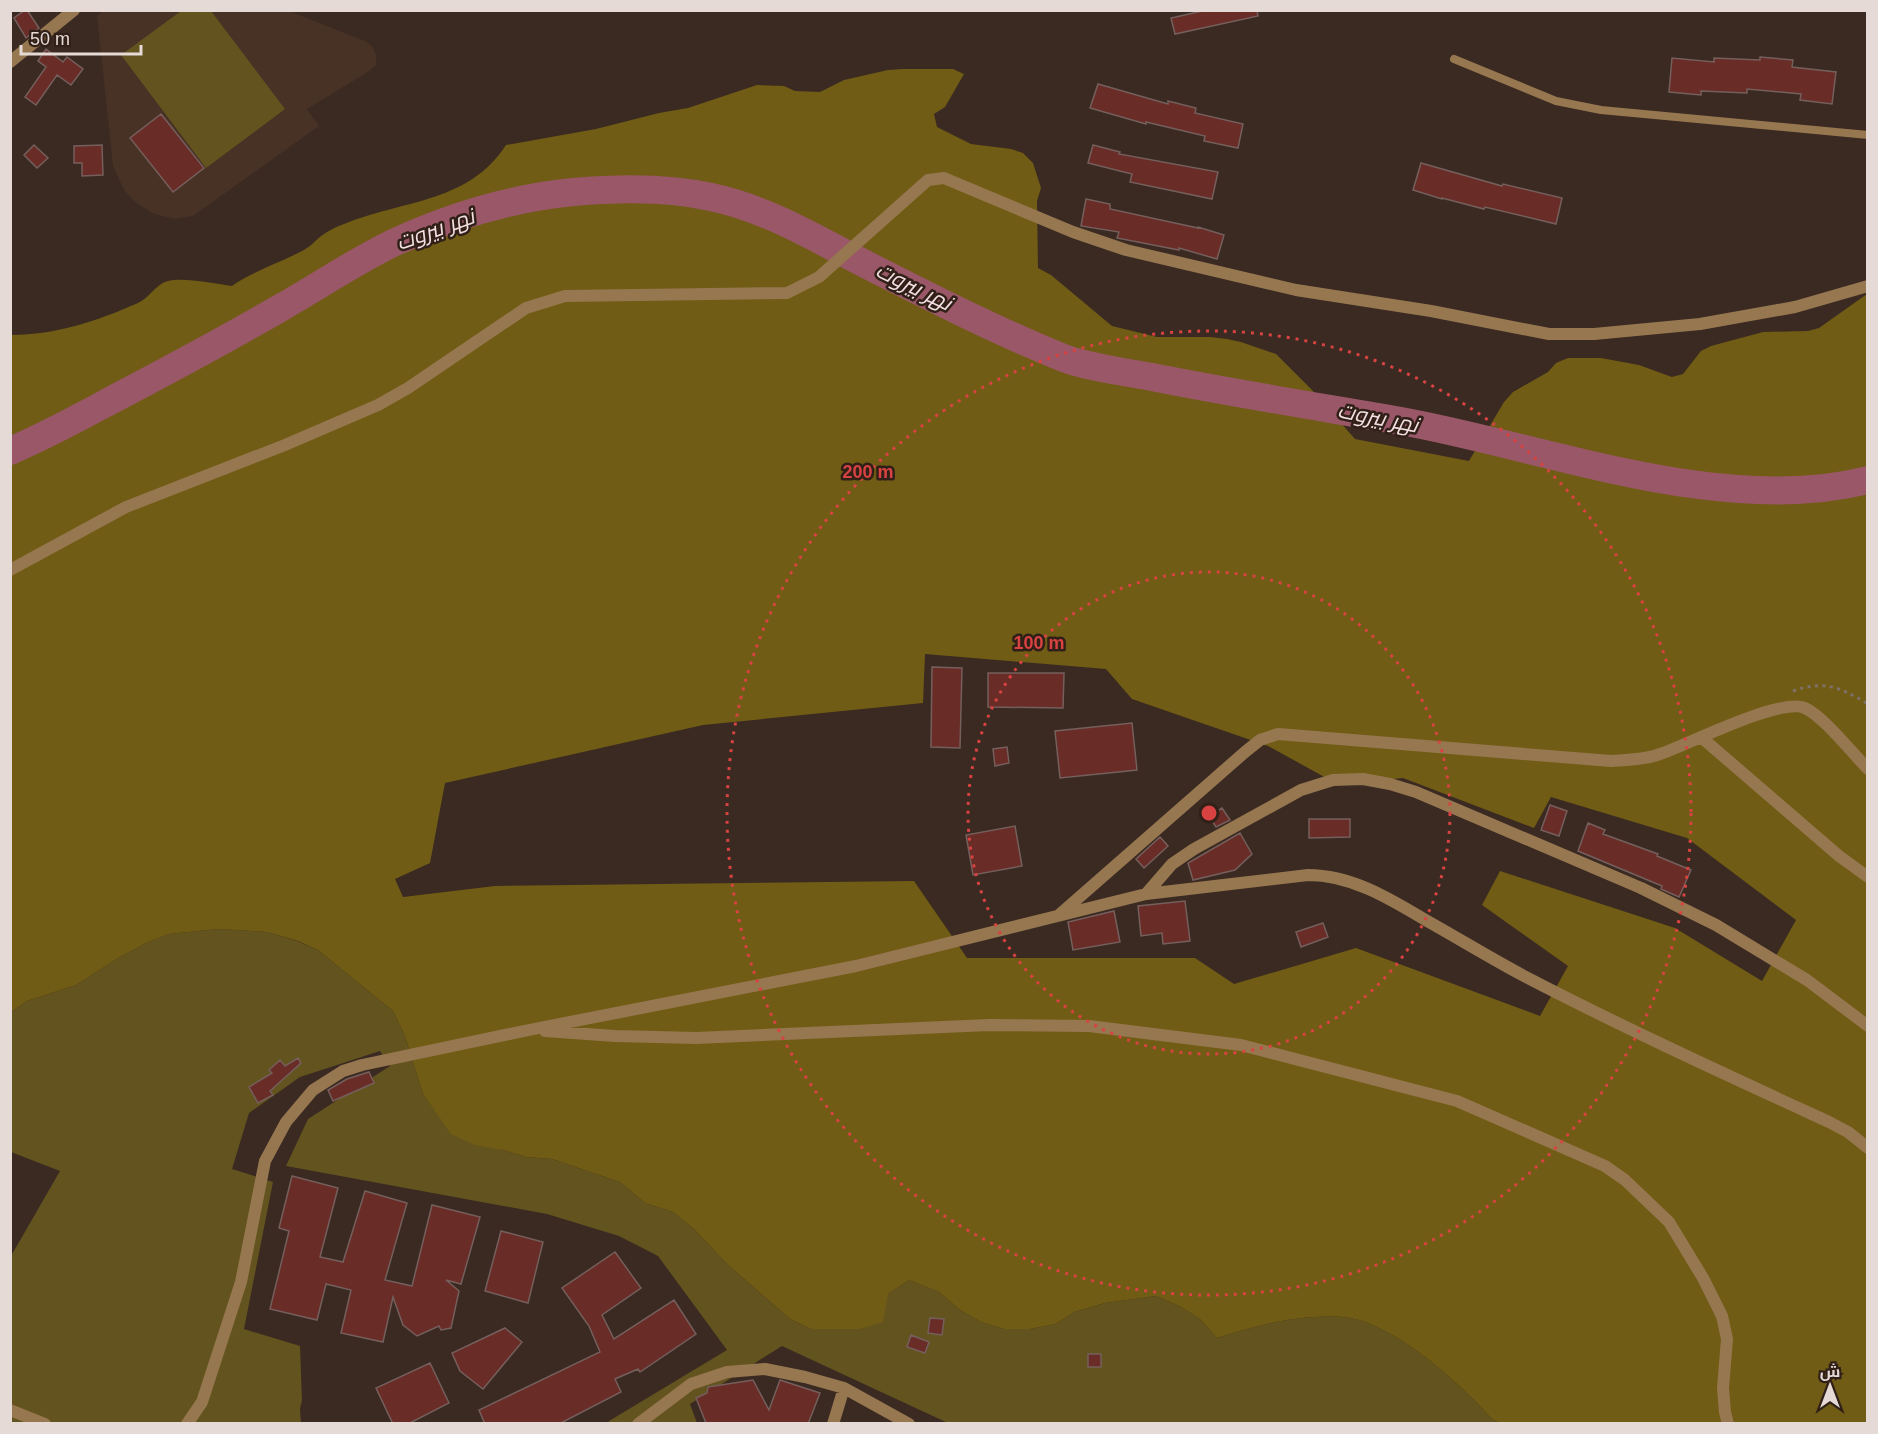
<svg xmlns="http://www.w3.org/2000/svg" width="1878" height="1434" font-family="Helvetica,Cairo,sans-serif">
	<style>
		.built { fill: #483125 }
		.green { fill: #63531e }
		.forest { fill: #705c14; fill-rule: evenodd }
		.lines { fill: none; stroke-linecap: round; stroke-linejoin: round }
		.river { stroke: #9a5767; stroke-width: 28 }
		.building { fill: #692c27; stroke: #755f5c; stroke-width: 1.5 }
		.path { stroke: #7e706a; stroke-width: 3; stroke-dasharray: 3 4.5; stroke-linecap: butt }
		.service { stroke: #977750; stroke-width: 8 }
		.minor { stroke: #977750; stroke-width: 12 }
		.tertiary { stroke: #977750; stroke-width: 12 }
		.ring { fill: none; stroke: #d84342; stroke-width: 3; stroke-dasharray: 3 6 }
		.labels { text-anchor: middle; stroke-width: 5; stroke-linejoin: round; paint-order: stroke }
		.water-label { font-size: 22px; font-style: italic; fill: #f3dee1; stroke: #302018 }
		.centre { fill: #d84342; stroke: #302018; stroke-width: 3 }
		.ring-label { font-size: 18px; text-anchor: middle; font-weight: bold; fill: #d84342; stroke: #302018; stroke-width: 5; stroke-linejoin: round; paint-order: stroke }
	</style>
	<rect width="100%" height="100%" fill="#3a2a22"/>
	<path class="built" d="M104,10L289,11L365,41L372,46L376,55V65L368,72L307,109L319,126L193,216L173,219L154,214L135,202L124,190L113,166L97,16Z"/>
	<path class="green" d="M181,11H211L285,109L206,168L121,55Z
		M218,929L267,932L297,941L318,950L393,1011L405,1036L423,1094L437,1113L503,1150L526,1157L552,1159L620,1182L645,1203L673,1212L694,1229L727,1264L790,1319L811,1329H860L888,1294L909,1280L939,1292L960,1310L981,1322L1004,1329H1030L1056,1324L1074,1312L1105,1303L1156,1296L1179,1306L1200,1319L1217,1338C1258,1325 1299,1314 1343,1317C1392,1321 1461,1384 1492,1419L1500,1423H948L782,1346L690,1404L697,1423H608L609,1421L727,1350L658,1256L619,1236L547,1214L286,1166L308,1119L390,1066L380,1051L300,1077L249,1113L232,1169L273,1182L244,1329L300,1346L302,1400L300,1409L301,1423L11,1424V1256L60,1171L11,1152V1012L27,1001L76,985L120,957L146,943L169,934Z"/>
	<path class="forest" d="M903,69H953L964,74L945,107L934,114L937,127L971,144L1011,149L1023,153L1033,163L1041,188L1037,201L1038,268L1051,275L1112,326L1157,337H1210L1227,339L1241,342L1276,354L1312,390L1355,439L1469,461L1504,402L1513,392L1548,372L1556,363L1568,358H1601L1639,365L1672,377L1683,374L1701,351L1711,346L1763,332L1808,331L1819,328L1867,294V1423H1500L1492,1419C1461,1384 1392,1321 1343,1317C1299,1314 1258,1325 1217,1338L1200,1319L1179,1306L1156,1296L1105,1303L1074,1312L1056,1324L1030,1329H1004L981,1322L960,1310L939,1292L909,1280L888,1294L883,1322L860,1329H811L790,1319L727,1264L694,1229L673,1212L645,1203L620,1182L552,1159L526,1157L503,1150L475,1145L451,1134L423,1094L405,1036L393,1011L318,950L298,941L267,932L218,929L169,934L146,943L120,957L76,985L27,1001L11,1012V335C56,335 97,321 138,303C149,298 156,284 168,281C183,277 216,284 232,286C254,271 279,263 302,251C311,247 316,239 324,234C331,229 341,225 349,222C406,200 469,202 506,145L596,129L659,113L688,108L757,85L784,86L795,91L820,92L844,80L888,70ZM925,654L1106,669L1132,699L1268,746L1339,785L1403,778L1534,828L1551,797L1687,838L1796,920L1762,981L1675,928L1500,871L1482,905L1568,966L1540,1016L1356,948L1234,984L1195,958H967L914,881L495,886L403,897L395,879L430,863L445,783L703,725L923,703Z"/>
	<g class="lines">
		<path class="river" d="M10,451C50,434 87,413 125,393C178,365 230,337 282,307C319,286 354,262 393,243C449,217 511,198 573,192C618,188 666,187 711,197C769,209 820,241 873,268C934,299 997,331 1061,357C1088,368 1128,372 1157,378C1238,394 1320,407 1401,421C1545,447 1722,517 1868,480"/>
	</g>
	<path class="building" d="M25,10H27L39,28L26,38L14,18Z
		M1207,10H1257L1258,16L1175,34L1171,18Z
		M46,49L63,62L67,57L83,69L71,85L57,75L36,105L25,97L46,67L38,61Z
		M1760,57L1793,60L1792,67L1836,72L1832,104L1800,100L1801,94L1747,89V93L1701,91V95L1669,92L1672,58L1714,62V58L1760,60Z
		M1098,84L1168,104V101L1196,108L1195,113L1243,124L1238,148L1204,141L1205,136L1146,122V124L1090,108Z
		M161,114L204,168L173,192L130,138Z
		M34,145L48,158L37,168L24,155Z
		M102,145L103,175L82,176V163H74V146Z
		M1093,145L1120,152L1119,154L1218,172L1212,199L1130,182L1132,174L1088,163Z
		M1421,163L1502,186L1503,184L1562,198L1556,224L1485,207L1484,209L1442,198V199L1413,190Z
		M1086,199L1110,204V209L1198,228V227L1224,235L1217,259L1179,248V250L1117,238L1119,232L1081,226Z
		M932,667L962,668L960,748L931,747Z
		M988,673H1064L1063,708L988,707Z
		M1132,723L1137,770L1060,778L1055,731Z
		M1007,747L1009,763L995,766L993,749Z
		M1550,805L1567,811L1559,836L1541,830Z
		M1222,808L1230,820L1216,827L1209,816Z
		M1309,819H1350V837L1309,838Z
		M1588,823L1605,830L1603,834L1658,854L1657,856L1691,870L1679,897L1661,889L1662,886L1578,851Z
		M1015,826L1022,866L973,875L966,835Z
		M1240,833L1252,854L1235,870L1193,880L1188,863Z
		M1160,837L1168,846L1144,868L1136,859Z
		M1185,901L1190,941L1163,944L1162,933L1141,936L1138,906Z
		M1114,911L1120,942L1073,950L1068,922Z
		M1323,923L1328,937L1301,947L1296,932Z
		M298,1058L301,1063L270,1091L273,1095L258,1103L249,1087L272,1073L269,1070L280,1060L285,1066Z
		M369,1072L374,1083L333,1101L328,1090L347,1079Z
		M292,1176L338,1188L320,1257L343,1262L365,1191L407,1203L385,1280L412,1286L432,1205L480,1217L461,1284L446,1280L459,1291L451,1328L441,1330L439,1326L417,1336L403,1325L393,1297L383,1342L341,1333L351,1290L326,1284L317,1320L270,1309L289,1231L279,1228Z
		M501,1231L543,1242L528,1303L485,1291Z
		M615,1252L641,1288L602,1315L614,1339L674,1300L696,1334L640,1372L638,1369L615,1379L621,1392L559,1424H485L479,1410L600,1352L589,1326L562,1288Z
		M930,1318L944,1319L942,1335L928,1333Z
		M505,1328L522,1342L483,1389L460,1371L452,1353Z
		M911,1335L929,1342L925,1353L907,1347Z
		M1088,1354H1101V1367H1088Z
		M430,1363L449,1403L408,1424H393L376,1388Z
		M753,1380L769,1410L780,1380L820,1393L808,1424L706,1423L696,1398L707,1393L708,1387Z"/>
	<g class="lines">
		<path class="path" d="M1793,691C1824,680 1840,687 1868,704"/>
		<path class="service" d="M1454,59L1556,101L1601,110L1868,135"/>
		<path class="minor" d="M10,570L126,507L285,445L378,405L408,388L526,308L565,296L787,293L819,277L928,180L944,178L1073,232L1126,250L1296,290L1431,311L1549,334H1594L1700,324L1795,307L1868,286
			M1701,737L1839,856L1868,877
			M1146,894L1172,864L1194,849L1301,790L1333,780L1363,779L1390,784L1416,792L1641,888L1716,925L1807,980L1868,1026
			M1059,915L1245,752L1260,740L1278,734L1611,761C1626,760 1643,760 1657,755C1686,746 1779,697 1805,708C1824,717 1852,753 1868,769
			M545,1031L615,1036L696,1038L989,1025L1089,1026L1241,1045L1457,1101L1605,1166L1625,1180L1669,1222L1703,1278L1722,1316L1727,1339L1723,1388L1725,1412L1728,1424
			M10,1410L45,1424
			M187,1424L202,1402L241,1282L265,1161L286,1122L313,1090L343,1071L362,1065L529,1030L856,966L1146,894L1308,875C1353,875 1392,900 1429,922C1461,940 1492,959 1524,976C1624,1028 1727,1075 1829,1122L1848,1132L1868,1148
			M638,1424L691,1384L727,1372L765,1369L805,1377L844,1388L909,1424
			M833,1424L844,1388"/>
		<path class="tertiary" d="M10,62L74,10"/>
	</g>
	<g class="ring">
		<circle cx="1209" cy="813" r="241"/>
		<circle cx="1209" cy="813" r="482"/>
	</g>
	<g class="labels">
		<g class="water-label">
			<text transform="translate(435 229) rotate(-20)" y="8">نهر بيروت</text>
			<text transform="translate(914 286) rotate(26)" y="8">نهر بيروت</text>
			<text transform="translate(1378 417) rotate(11)" y="8">نهر بيروت</text>
		</g>
	</g>
	<circle cx="1209" cy="813" r="9" class="centre"/>
	<g class="ring-label">
		<text x="868" y="478">200 m</text>
		<text x="1039" y="649">100 m</text>
	</g>
	<rect width="1878" height="1434" fill="none" stroke="#e5dad5" stroke-width="24"/>
	<g transform="translate(1830 1386)" stroke="#302018" stroke-width="4.5" paint-order="stroke">
	<path d="M0-4.5L10 22L0 15L-10 22Z" fill="#e5dad5"/>
	<text y="-9" font-size="16" font-weight="bold" text-anchor="middle" fill="#e5dad5">ش</text>
	</g>
	<path d="M21 45v9h120v-9" fill="none" stroke="#e5dad5" stroke-width="3"/>
	<text x="30" y="45" font-size="18" fill="#e5dad5" stroke="#302018" stroke-width="4.5" paint-order="stroke">50 m</text>
</svg>
